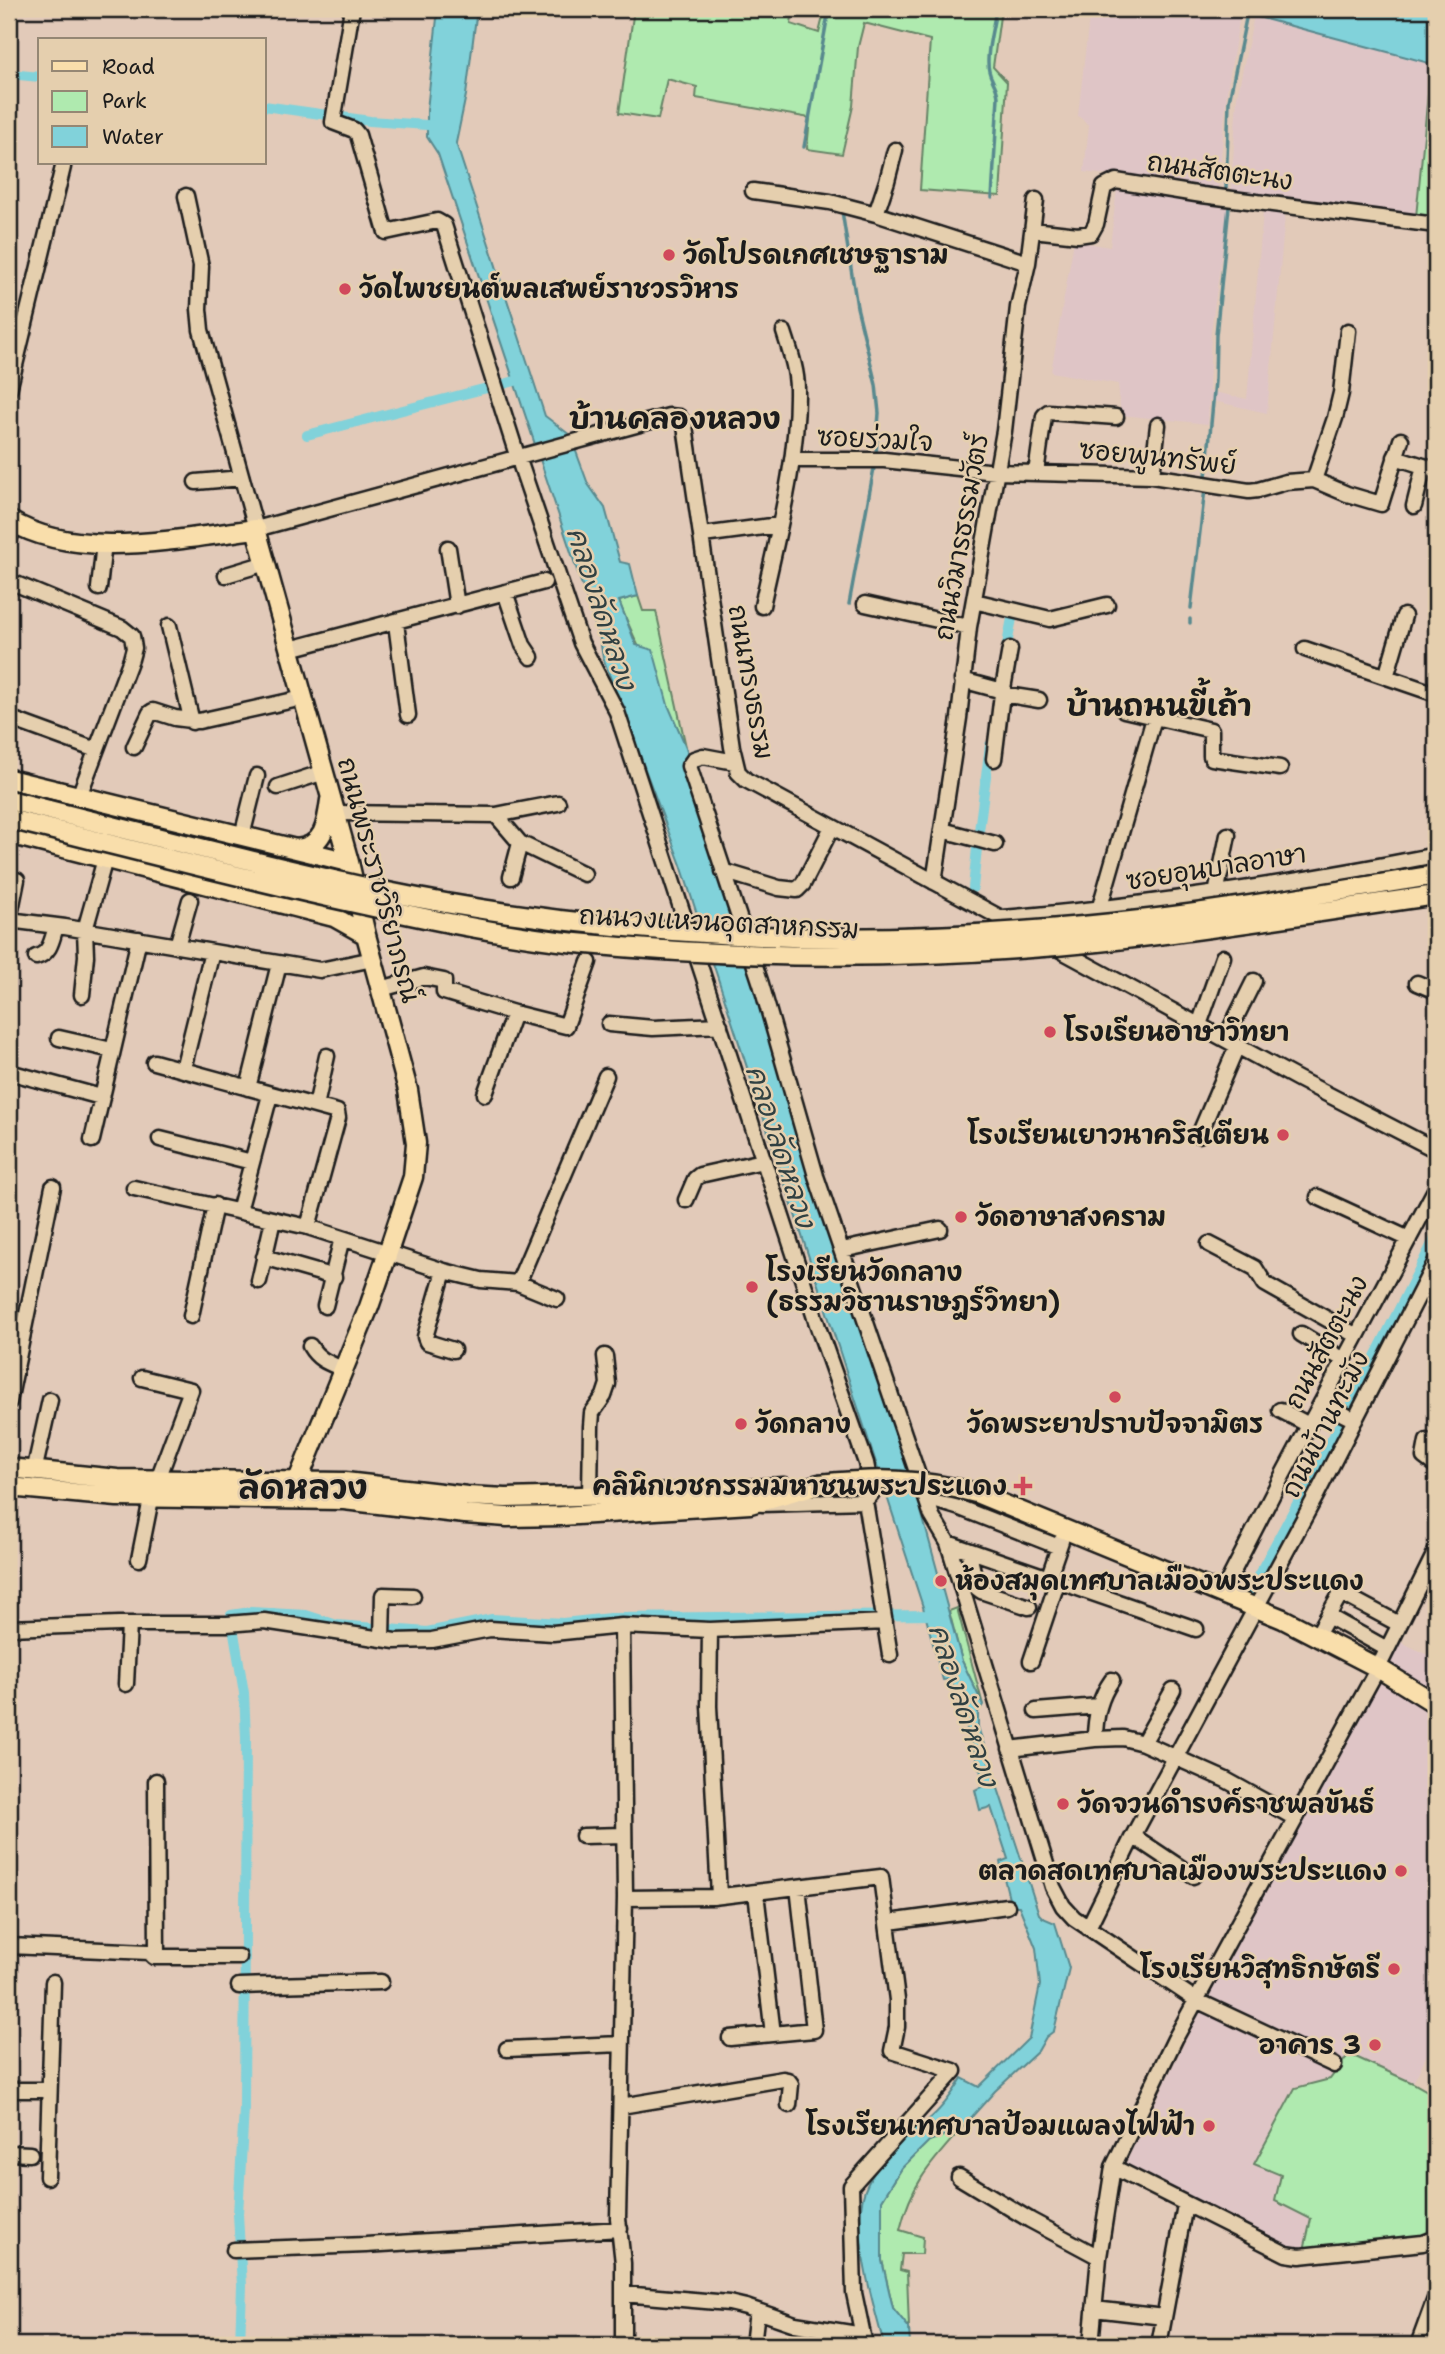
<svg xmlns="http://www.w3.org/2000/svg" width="1445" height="2354" font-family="'Shantell Sans','Playpen Sans Thai',sans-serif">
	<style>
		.built { fill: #dfc5c6 }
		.green { fill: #afeaaf; stroke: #668366; stroke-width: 2 }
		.water { fill: #81d2da; stroke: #59898e; stroke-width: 2 }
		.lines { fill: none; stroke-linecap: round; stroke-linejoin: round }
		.stream { stroke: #59898e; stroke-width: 3.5 }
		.canal { stroke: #81d2da; stroke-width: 10 }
		.minor-casing { stroke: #1c1c1c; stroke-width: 19 }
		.major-casing { stroke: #1c1c1c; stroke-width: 23 }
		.minor { stroke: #e5cfae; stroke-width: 14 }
		.major { stroke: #f9deab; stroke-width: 18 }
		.major-bridge-casing { stroke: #1c1c1c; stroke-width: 23; stroke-linecap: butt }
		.major-bridge { stroke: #f9deab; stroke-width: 18 }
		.poi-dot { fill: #d1495b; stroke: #e5cfae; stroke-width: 2.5 }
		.labels { text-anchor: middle; stroke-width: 5; stroke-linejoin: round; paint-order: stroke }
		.street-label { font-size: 26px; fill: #1c1c1c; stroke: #e5cfae }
		.poi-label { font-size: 26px; font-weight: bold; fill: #1c1c1c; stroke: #e5cfae; text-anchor: start }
		.water-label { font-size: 28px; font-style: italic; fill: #304042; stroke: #e5cfae }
		.quarter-label { font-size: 30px; font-weight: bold; fill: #1c1c1c; stroke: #e5cfae }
		.district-label { font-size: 33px; font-weight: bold; fill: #1c1c1c; stroke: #e5cfae }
	</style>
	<rect width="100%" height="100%" fill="#e2cab9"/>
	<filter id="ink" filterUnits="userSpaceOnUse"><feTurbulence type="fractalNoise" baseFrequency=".0143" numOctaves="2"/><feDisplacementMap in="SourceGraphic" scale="14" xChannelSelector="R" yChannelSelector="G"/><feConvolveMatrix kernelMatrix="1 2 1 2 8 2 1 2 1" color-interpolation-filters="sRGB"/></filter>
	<g filter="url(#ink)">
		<path class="built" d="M1090,9H1241L1227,91L1218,190L1084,172L1089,125L1078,116Z
			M1254,16L1431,63L1416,217L1231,194L1237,97Z
			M1117,188L1229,202L1211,331L1209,391L1247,399L1263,212L1285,215L1267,413L1209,400L1208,424L1121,415L1118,384L1051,372L1074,241L1110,247Z
			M1401,1642L1436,1659V2036L1413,2083L1349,2055L1281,2175L1275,2201L1311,2219L1304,2250L1264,2239L1123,2169L1208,1994Z"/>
		<path class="green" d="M634,9H793L791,24L819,33L825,9H1001L993,67L1007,82L1000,196L920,190L930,40L864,23L858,47L853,106L842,154L807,149L810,118L696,98L697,87L667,79L658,119L619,113Z
			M1431,63L1436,65V219L1416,217Z
			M638,596L643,611H656L686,747C665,697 638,651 619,601Z
			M957,1608L983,1705L962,1661L949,1611Z
			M1349,2054L1413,2083L1436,2096V2233L1431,2238L1304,2250L1311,2219L1275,2201L1281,2175L1254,2164L1295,2088L1330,2079Z
			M961,2129C931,2163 911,2184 900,2230L923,2237L922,2254H902L900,2270L907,2272L909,2328L893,2308L882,2260V2200L902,2168L929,2141Z"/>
		<path class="water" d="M438,9H477L466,95L456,143L545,416L570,435L588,484L605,508L620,562L630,564L638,596L619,601L636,645L653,650L668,705L686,747L700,810L925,1509L921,1511L962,1661L983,1705L978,1712V1727L1039,1914L1043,1918L1055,1923L1069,1968L1054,2031L1046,2037L1038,2051L995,2091L961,2129L929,2141L902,2168L882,2200V2261L893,2308L909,2328L910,2345H884C873,2303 853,2239 863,2197C868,2174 891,2152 906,2135C912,2128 921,2125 928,2120C942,2109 953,2093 962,2078L979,2087L1029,2038L1040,1985L1036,1948L1019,1906H1011L1000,1862L1008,1859L991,1807L980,1810L975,1790L985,1785L951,1679L943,1680L923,1607L681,865L603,658L600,639L438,154L427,137V110Z
			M1254,9H1436V65L1254,16Z"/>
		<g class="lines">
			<path class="stream" d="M804,147L829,9
				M1226,189L1229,101L1248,9
				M992,198L998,97C997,85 991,81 989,71C985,55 994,25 996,9
				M842,211L857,307L876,385L879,413L876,454
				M1206,477L1215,381L1216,335L1229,207
				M849,604L874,468
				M1191,608L1205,489
				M1190,623V619"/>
			<path class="canal" d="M9,74L40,77
				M264,106L370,121L441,126
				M504,384L522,379
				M307,435L487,388
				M1005,655L1013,613
				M979,831L990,745
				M973,888L977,848
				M1251,1589L1350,1406L1436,1236
				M240,2345L242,2286L238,2214L244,2109L246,1737L244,1693L231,1615L251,1612L306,1615L337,1625L427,1632L492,1619L563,1623L610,1618L934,1615"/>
			<g class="minor-casing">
				<path id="minor" d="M352,9L333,122L354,130L358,135L386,232L437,221L444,225L516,452
					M753,191L830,202L876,214L1028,263
					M186,196L201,266L199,309L201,330L256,529L669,416L679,417L685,426L732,747L738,772L746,780L1027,932
					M876,214L887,181L895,150
					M1033,230L1078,235L1091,233L1096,224L1104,187L1116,181L1202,195L1436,225
					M9,390L63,167
					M1395,457L1436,470
					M793,460H884L996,472L1152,476L1249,491L1258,490L1286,482L1314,480L1347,494L1381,504L1401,440
					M521,466L581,643L617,712L818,1327L866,1463L872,1493L865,1501L762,1504
					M1036,473L1044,416L1048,412L1116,417
					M1152,476L1158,425
					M1314,480L1335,418L1341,393L1348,331
					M196,482L242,478
					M1414,506L1424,466
					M703,535L779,525
					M9,540L15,524
					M448,548L457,606
					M226,575L266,563
					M9,581L122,628L132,636L134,648L131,659L79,796
					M99,588L104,543
					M505,592L523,645L531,657
					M974,601L1050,619L1107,605
					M865,604L969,627
					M762,606C777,535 798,463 797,389C797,370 790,351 784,332
					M396,623L408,715
					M169,626L192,722
					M290,649L544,582
					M1010,649L1002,694L1039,700
					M1305,649L1436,694
					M1386,677L1404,616
					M962,680L999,690L1002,694L994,759
					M1124,710L1211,730V756L1212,758L1280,768
					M14,720L96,750
					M134,747L150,713L153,711L175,718L199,721L303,698
					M735,762L703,756L694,759L689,766L761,984L816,1176L932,1516L948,1543L1053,1887L1063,1906L1074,1918L1196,2000L1334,2065
					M278,787L324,772
					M336,813L496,815L558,803
					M496,815L520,843L511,877
					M942,830L995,844
					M242,836L257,776
					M520,843L584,874
					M723,871L779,888L797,890L803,884L832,827
					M934,882L959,718L969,627L1004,431L1018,307L1028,263L1036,200
					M1216,894L1228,835
					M1099,910L1154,718
					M1003,918C1149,906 1293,883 1436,855
					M9,920L65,927L320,970L373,959
					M9,920L17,880
					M1051,945L1298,1079L1436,1150
					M177,946L190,900
					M36,957C51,953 52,939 56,926
					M1417,983L1436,991
					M381,989L424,977L444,981V992L514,1013L566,1026L589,962
					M82,995L86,956L85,930L105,859
					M609,1024L653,1028L720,1025
					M1199,1025L1223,957
					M59,1038L112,1050
					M1225,1039L1254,981
					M154,1062L337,1112L338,1118L308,1227
					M183,1069L212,952
					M9,1072L101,1097
					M248,1088L279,964
					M485,1094L514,1013
					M316,1106L327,1056
					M1199,1135L1237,1046
					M160,1139L252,1162
					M92,1140L139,939
					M134,1188L308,1227L444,1271L481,1280L518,1283L557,1299
					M1318,1197L1409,1239
					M686,1200L695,1179L700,1175L763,1161
					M239,1211L270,1095
					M1209,1244L1255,1268L1265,1284L1357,1336
					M842,1250L940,1229
					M264,1257L334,1277
					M444,1271L425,1337L427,1342L453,1350
					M259,1281L273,1220
					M518,1283L606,1076
					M1422,1288L1436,1299
					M325,1306L342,1238
					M191,1316L215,1205
					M1301,1334L1344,1360
					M310,1346C318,1360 329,1363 343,1369
					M142,1378L191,1390L158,1479
					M9,1402L53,1187
					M1321,1403L1355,1420
					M1280,1410L1309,1425
					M1427,1441L1424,1457L1436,1466
					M34,1472L50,1400
					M590,1497L591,1426L592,1413L604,1396L608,1384L605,1356
					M927,1498L960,1508L1059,1547
					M865,1501L890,1655
					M948,1543L1196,1629
					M968,1550L977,1588L981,1591L1029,1607
					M139,1559L151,1499
					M1049,1576L1061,1541
					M1222,1593L1281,1478L1436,1188
					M1328,1616L1387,1649
					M622,1626L625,1898L618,2218L623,2263V2345
					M9,1628L119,1624H227L264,1621L395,1641L432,1640L490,1629L553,1633L622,1626L710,1630L885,1622
					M710,1630L709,1706L719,1896
					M1316,1637L1341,1593L1399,1624
					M382,1639L383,1595L413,1596
					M1031,1661L1058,1580
					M126,1684L129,1624
					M1036,1711L1099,1706
					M1095,1739C1095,1717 1099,1698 1112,1680
					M1143,1743L1173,1690
					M1010,1749L1095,1739L1123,1738L1143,1743L1226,1780L1295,1818
					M156,1781L157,1957
					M583,1836L624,1835
					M1133,1836L1193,1876
					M756,1893L773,2034
					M625,1898L713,1897L881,1877L897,2000V2027L892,2051L954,2071L851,2186L854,2293L865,2345
					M889,1922L1007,1906
					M1088,1928L1133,1836L1317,1494L1436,1261
					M9,1946L149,1952L154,1957H239
					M239,1986L381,1982
					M730,2038L814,2030L798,1887
					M507,2049L621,2044
					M9,2090H49
					M621,2106L783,2079L788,2080L791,2084L789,2105
					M9,2153L30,2154
					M1113,2167L1286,2254L1300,2256L1423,2243L1436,2238
					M47,2177L53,1982
					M959,2177L1030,2220L1099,2257
					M234,2250L366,2245L620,2229
					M623,2294L729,2303L746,2307L795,2324L863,2335
					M1094,2309L1164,2317
					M753,2345L757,2311
					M1091,2345L1099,2257L1113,2167L1175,2039L1378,1668L1436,1551
					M1159,2345L1185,2205
					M1418,2345L1436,2296"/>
			</g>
			<g class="major-casing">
				<path id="major" d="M9,520C76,562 181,538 256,529L349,862L366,935L408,1090L416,1143L413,1177L385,1261L369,1307L298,1480L294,1499
					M9,779L349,862
					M9,834L334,917L366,935
					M296,849C324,847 327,824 330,800
					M9,1468L117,1479L345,1482L467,1496L506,1498L689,1493L784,1487
					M9,1487L117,1497L344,1500L465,1514L507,1517L561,1516L750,1504L819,1484
					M976,1493L1283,1619L1378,1668L1436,1704"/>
			</g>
			<use href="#minor" class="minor"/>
			<use href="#major" class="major"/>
			<g class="major-bridge-casing">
				<path id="major-bridge" d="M9,800C133,831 257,864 383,891C498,915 618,929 736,935C873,942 1013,935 1149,919C1245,908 1341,890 1436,875
					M9,819C124,847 239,878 355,903C427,919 502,935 576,943C750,960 925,960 1098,942C1211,930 1324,911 1436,895
					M819,1484C878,1478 918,1478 976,1493"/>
			</g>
			<use href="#major-bridge" class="major-bridge"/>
		</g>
	</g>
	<g class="poi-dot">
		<circle cx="669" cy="255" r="7"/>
		<circle cx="345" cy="289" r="7"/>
		<circle cx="1050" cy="1032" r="7"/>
		<circle cx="1283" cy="1135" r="7"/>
		<circle cx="961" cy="1217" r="7"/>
		<circle cx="752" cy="1287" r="7"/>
		<circle cx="1115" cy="1397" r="7"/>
		<circle cx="741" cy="1424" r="7"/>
		<path d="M1019.5 1475.5h7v7h7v7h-7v7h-7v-7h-7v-7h7z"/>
		<circle cx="941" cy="1581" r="7"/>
		<circle cx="1063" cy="1804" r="7"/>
		<circle cx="1401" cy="1871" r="7"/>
		<circle cx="1394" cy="1969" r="7"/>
		<circle cx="1375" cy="2045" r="7"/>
		<circle cx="1209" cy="2126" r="7"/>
	</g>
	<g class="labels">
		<g class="street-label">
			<text transform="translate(1220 171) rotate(8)" y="9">ถนนสัตตะนง</text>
			<text transform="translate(875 439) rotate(3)" y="9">ซอยร่วมใจ</text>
			<text transform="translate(1158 457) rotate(6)" y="9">ซอยพูนทรัพย์</text>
			<text transform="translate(961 537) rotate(-80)" y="9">ถนนวิมารธรรมวัตร์</text>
			<text transform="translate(751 682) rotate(80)" y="9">ถนนทรงธรรม</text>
			<text transform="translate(1216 867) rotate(-9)" y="9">ซอยอุนบาลอาษา</text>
			<text transform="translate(379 880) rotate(75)" y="9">ถนนพระราชวิริยาภรณ์</text>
			<text transform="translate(719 922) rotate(3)" y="9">ถนนวงแหวนอุตสาหกรรม</text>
			<text transform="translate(1326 1342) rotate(-62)" y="9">ถนนสัตตะนง</text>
			<text transform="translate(1325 1424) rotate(-63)" y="9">ถนนบ้านทะมัง</text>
		</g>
		<g class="poi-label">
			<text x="683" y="264">วัดโปรดเกศเชษฐาราม</text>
			<text x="359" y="298">วัดไพชยนต์พลเสพย์ราชวรวิหาร</text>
			<text x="1064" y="1041">โรงเรียนอาษาวิทยา</text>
			<text x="1269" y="1144" text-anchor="end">โรงเรียนเยาวนาคริสเตียน</text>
			<text x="975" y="1226">วัดอาษาสงคราม</text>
			<text x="766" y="1281">โรงเรียนวัดกลาง<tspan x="766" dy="30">(ธรรมวิธานราษฎร์วิทยา)</tspan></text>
			<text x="755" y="1433">วัดกลาง</text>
			<text x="1115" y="1433" text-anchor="middle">วัดพระยาปราบปัจจามิตร</text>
			<text x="1007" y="1495" text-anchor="end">คลินิกเวชกรรมมหาชนพระประแดง</text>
			<text x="955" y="1590">ห้องสมุดเทศบาลเมืองพระประแดง</text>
			<text x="1077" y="1813">วัดจวนดำรงค์ราชพลขันธ์</text>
			<text x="1387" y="1880" text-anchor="end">ตลาดสดเทศบาลเมืองพระประแดง</text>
			<text x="1380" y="1978" text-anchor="end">โรงเรียนวิสุทธิกษัตรี</text>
			<text x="1361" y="2054" text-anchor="end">อาคาร 3</text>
			<text x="1195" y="2135" text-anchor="end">โรงเรียนเทศบาลป้อมแผลงไฟฟ้า</text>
		</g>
		<g class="water-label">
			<text transform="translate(602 608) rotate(72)" y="10">คลองลัดหลวง</text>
			<text transform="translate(781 1146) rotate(72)" y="10">คลองลัดหลวง</text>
			<text transform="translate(964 1705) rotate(72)" y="10">คลองลัดหลวง</text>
		</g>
		<g class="quarter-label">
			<text x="675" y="429">บ้านคลองหลวง</text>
			<text x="1159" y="716">บ้านถนนขี้เถ้า</text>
		</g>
		<g class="district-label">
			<text x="303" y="1499">ลัดหลวง</text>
		</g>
	</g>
	<rect width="1445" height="2354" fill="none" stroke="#e5cfae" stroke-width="35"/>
	<rect x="18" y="18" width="1410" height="2319" fill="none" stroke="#1c1c1c" stroke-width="2.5" filter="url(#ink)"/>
	<rect x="38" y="38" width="228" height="126" fill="#e5cfae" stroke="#958774" stroke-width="2"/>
	<rect x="52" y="61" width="35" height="10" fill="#f9deab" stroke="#958774" stroke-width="2"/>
	<text x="102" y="74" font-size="21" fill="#1c1c1c">Road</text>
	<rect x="52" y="91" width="35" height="21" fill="#afeaaf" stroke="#958774" stroke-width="2"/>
	<text x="102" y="108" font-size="21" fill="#1c1c1c">Park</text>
	<rect x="52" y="126" width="35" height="21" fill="#81d2da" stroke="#958774" stroke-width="2"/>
	<text x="102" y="144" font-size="21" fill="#1c1c1c">Water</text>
</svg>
